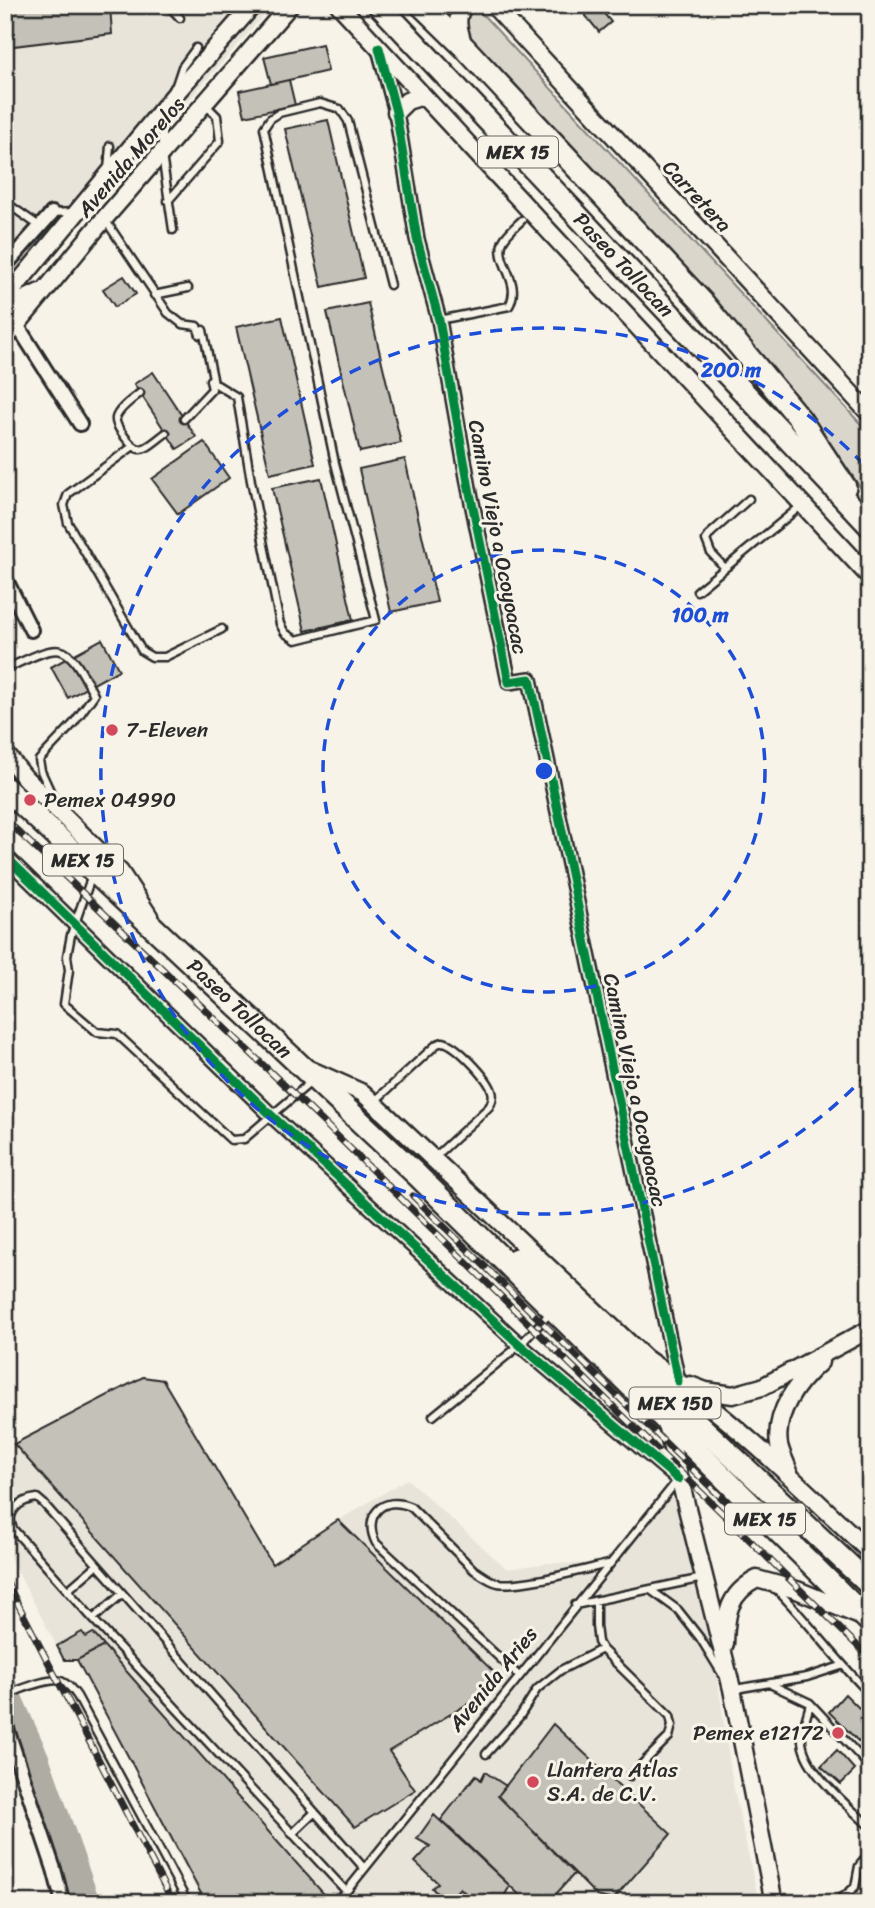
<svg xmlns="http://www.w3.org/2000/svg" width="875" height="1908" font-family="Sriracha,sans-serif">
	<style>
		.built { fill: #e8e4da }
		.green { fill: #dad6cc; stroke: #82807c; stroke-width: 2 }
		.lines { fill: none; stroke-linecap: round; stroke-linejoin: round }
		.river { stroke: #afaca4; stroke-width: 26 }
		.building { fill: #c4c1b9; stroke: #2b2b2b; stroke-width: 2 }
		.lane-casing { stroke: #2b2b2b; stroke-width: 11 }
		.street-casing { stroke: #2b2b2b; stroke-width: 18 }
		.secondary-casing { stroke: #2b2b2b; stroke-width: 21 }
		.highway-casing { stroke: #2b2b2b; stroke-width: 26 }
		.lane { stroke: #f7f3e8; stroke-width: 6 }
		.street { stroke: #f7f3e8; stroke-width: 12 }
		.secondary { stroke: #f7f3e8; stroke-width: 16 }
		.highway { stroke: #f7f3e8; stroke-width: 21 }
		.rail-casing { stroke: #2b2b2b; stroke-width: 7 }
		.rail { stroke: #f7f3e8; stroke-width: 4.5; stroke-dasharray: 13; stroke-linecap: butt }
		.cycleway-casing { stroke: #f7f3e8; stroke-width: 13 }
		.cycleway { stroke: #00873e; stroke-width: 9 }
		.ring { fill: none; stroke: #1d4ed8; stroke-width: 3.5; stroke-dasharray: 12 9 }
		.poi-dot { fill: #d1495b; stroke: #f7f3e8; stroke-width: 2.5 }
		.labels { text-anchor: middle; stroke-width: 6; stroke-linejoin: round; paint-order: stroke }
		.shield { fill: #f7f3e8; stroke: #686764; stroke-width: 2 }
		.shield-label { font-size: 19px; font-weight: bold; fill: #2b2b2b }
		.street-label { font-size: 21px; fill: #2b2b2b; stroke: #f7f3e8 }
		.poi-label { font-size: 21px; fill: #2b2b2b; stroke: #f7f3e8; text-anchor: start }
		.centre { fill: #1d4ed8; stroke: #f7f3e8; stroke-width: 3.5 }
		.ring-label { font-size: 21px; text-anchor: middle; font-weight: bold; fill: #1d4ed8; stroke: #f7f3e8; stroke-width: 6; stroke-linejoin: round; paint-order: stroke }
	</style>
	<rect width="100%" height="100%" fill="#f7f3e8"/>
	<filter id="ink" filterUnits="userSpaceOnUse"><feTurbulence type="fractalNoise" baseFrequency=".0143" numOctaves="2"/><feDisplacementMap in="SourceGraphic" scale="14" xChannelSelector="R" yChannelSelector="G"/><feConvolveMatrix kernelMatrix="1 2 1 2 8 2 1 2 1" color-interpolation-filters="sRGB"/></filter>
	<g filter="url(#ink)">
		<path class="built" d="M5,5H273L5,308Z
			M143,1377L163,1380L272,1564L339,1520L407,1479L507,1569L549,1563L608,1564L448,1778L678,1479L708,1614L733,1785L759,1903H203L78,1660H64L5,1548V1447Z"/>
		<path class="green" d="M428,5H474L870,434V501L828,441L749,345Z"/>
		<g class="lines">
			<path class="river" d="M5,1689L36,1758L87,1903"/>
		</g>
		<path class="building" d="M5,5H110L112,34L5,47Z
			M577,5H607L601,10L611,22L599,32Z
			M322,44L328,71L271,84L264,57Z
			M289,80L295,105L245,116L239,91Z
			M328,120L364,278L322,287L285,129Z
			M124,276L136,294L115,307L103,289Z
			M368,303L401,443L360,452L327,312Z
			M282,317L315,464L270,474L236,327Z
			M153,372L196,437L177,449L134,384Z
			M204,442L229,478L178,514L152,479Z
			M405,459L437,602L391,612L359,469Z
			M321,478L353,620L305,631L272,488Z
			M102,639L119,670L68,698L51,667Z
			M143,1377L163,1380L272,1564L338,1520L504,1682L389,1751L415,1790L355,1827L14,1444Z
			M82,1632L86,1637L93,1633L104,1646L77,1660H64L57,1646Z
			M104,1646L330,1901L206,1903L77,1660Z
			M845,1694L870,1719V1753L829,1712Z
			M553,1724L671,1834L613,1900L597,1896L498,1796Z
			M837,1750L855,1770L841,1784L821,1766Z
			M485,1772L506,1786L498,1796L575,1873L548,1903H528L441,1820L476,1775L481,1780Z
			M434,1815L510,1886L500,1903H492L484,1895L475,1903L460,1888L446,1903L432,1888L438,1883L415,1862L430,1846L417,1839Z
			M613,1900L672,1902L673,1903H603Z"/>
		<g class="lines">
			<g class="lane-casing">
				<path id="lane" d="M168,5L180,18
					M176,85L182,67L196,48
					M162,114V155L173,230
					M108,170L110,146
					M168,201L220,141L217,116L205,104
					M5,202L35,223
					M52,213L74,212
					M106,221L168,313L182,324L197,326L200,335
					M154,295L188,288
					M439,320L509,306C523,281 494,262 503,241C507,233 516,226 522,220
					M203,330L214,383L237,397L251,481L280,624L285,633L296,640L376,620L335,463L264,128L270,119L279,113L320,103L340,109L348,121L390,285
					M140,393C133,399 118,409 116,418C115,423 119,429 122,433C140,459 144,449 166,433
					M184,419L212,389L210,380
					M132,447L68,494L64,505L68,523L142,651L152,657H165L222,629
					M725,568L711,553L706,540L711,533L749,499
					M697,591L802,505
					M5,669C62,644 64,636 94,695L73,724L39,760L41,771L53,797
					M92,875L71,935L67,956L69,970L64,1004L97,1032L117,1034L231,1140L244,1139L312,1081
					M375,1101L437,1044L443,1042C456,1044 488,1078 492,1091C494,1097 492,1102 489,1107L434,1158
					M433,1416L520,1345L551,1312
					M68,1590L97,1565
					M777,1590C810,1624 837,1661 870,1694
					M652,1591L678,1610L700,1638L722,1674
					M596,1601V1626L598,1642L602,1649L670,1716L672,1725L669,1737L630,1776
					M575,1605L703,1578
					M93,1619L122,1594
					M518,1675L376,1543C362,1516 383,1494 411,1507L474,1570C482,1575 489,1581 498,1583C521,1587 582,1570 608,1564
					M772,1685L810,1703L870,1767
					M735,1689L807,1677L841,1666
					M5,1695C18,1691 48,1677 61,1681C68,1684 73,1690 77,1696L188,1903
					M810,1703C808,1714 803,1725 802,1736C799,1767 849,1806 870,1827
					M486,1754L520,1716L537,1689L561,1670L602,1649
					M292,1834L315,1812
					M346,1891L93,1619L13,1529C5,1512 20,1500 37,1498L44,1504L364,1868
					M337,1903L677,1481
					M835,1903L855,1887L859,1866L870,1853"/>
			</g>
			<g class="street-casing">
				<path id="street" d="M379,49L396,112L417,239L439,320L469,488L509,682L530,679L678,1381
					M5,266L52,213
					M17,325L80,424
					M5,578L31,630
					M5,856L271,1115L520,1345L678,1479
					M5,1723L54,1869L63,1903"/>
			</g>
			<g class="secondary-casing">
				<path id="secondary" d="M339,5L870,577
					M493,5L870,414
					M464,47C460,32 453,18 465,5
					M396,112L407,101L423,96
					M5,299L175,94L253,5
					M5,309L40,292
					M5,339L104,219L290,5
					M5,753L25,778L120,872L149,916
					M309,1069L363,1093L645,1358C727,1414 798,1483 870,1552
					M690,1385L706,1391L733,1395L762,1387L870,1329
					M665,1420L732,1689L774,1903
					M789,1472C786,1463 781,1454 779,1445C774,1413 797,1382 820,1362
					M725,1644C726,1614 728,1594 757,1579L797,1590L860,1616"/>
			</g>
			<g class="highway-casing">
				<g id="highway">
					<path id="s1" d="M379,5L870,526"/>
					<path d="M421,5L464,47L704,304L800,419L845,487"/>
					<path id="s2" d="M5,788L417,1175L870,1622"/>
					<path d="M516,1259L541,1277L870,1585"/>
				</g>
			</g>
			<use href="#lane" class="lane"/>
			<use href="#street" class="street"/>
			<use href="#secondary" class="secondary"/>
			<use href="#highway" class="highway"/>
			<g class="rail-casing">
				<path id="rail" d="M5,819L322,1121L870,1658
					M413,1196L733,1509
					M5,1579L173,1903"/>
			</g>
			<use href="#rail" class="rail"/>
			<g class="cycleway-casing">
				<path id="cycleway" d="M379,48L396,112L417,239L439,320L469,488L509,682L530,679L678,1381
					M5,856L271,1115L520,1345L678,1479"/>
			</g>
			<use href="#cycleway" class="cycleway"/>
		</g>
	</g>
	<g class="ring">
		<circle cx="544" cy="771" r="221"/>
		<path d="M868 1073A443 443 0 1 1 868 469"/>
	</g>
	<g class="poi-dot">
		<circle cx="112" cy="730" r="7"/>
		<circle cx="30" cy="800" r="7"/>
		<circle cx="838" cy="1733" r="7"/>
		<circle cx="533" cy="1782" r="7"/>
	</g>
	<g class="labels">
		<g class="shield">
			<rect x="478" y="136.5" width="80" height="31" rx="5"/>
			<rect x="43" y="844.5" width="80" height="31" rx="5"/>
			<rect x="629.5" y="1387.5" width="91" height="31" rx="5"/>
			<rect x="725" y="1503.5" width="80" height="31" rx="5"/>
		</g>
		<g class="shield-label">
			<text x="518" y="159">MEX 15</text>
			<text x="83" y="867">MEX 15</text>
			<text x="675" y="1410">MEX 15D</text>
			<text x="765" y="1526">MEX 15</text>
		</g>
		<g class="street-label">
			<text transform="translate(131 157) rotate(-49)" y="7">Avenida Morelos</text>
			<text transform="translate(697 196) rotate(47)" y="7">Carretera</text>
			<text dy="7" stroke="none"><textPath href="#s1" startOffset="357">Paseo Tollocan</textPath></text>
			<text transform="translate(498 537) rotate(79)" y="7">Camino Viejo a Ocoyoacac</text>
			<text dy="7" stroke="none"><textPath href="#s2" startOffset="322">Paseo Tollocan</textPath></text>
			<text transform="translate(635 1090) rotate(78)" y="7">Camino Viejo a Ocoyoacac</text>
			<text transform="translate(493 1679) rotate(-51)" y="7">Avenida Aries</text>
		</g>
		<g class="poi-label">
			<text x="126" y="737">7-Eleven</text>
			<text x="44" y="807">Pemex 04990</text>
			<text x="824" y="1740" text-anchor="end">Pemex e12172</text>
			<text x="547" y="1777">Llantera Atlas<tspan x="547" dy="24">S.A. de C.V.</tspan></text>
		</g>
	</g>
	<circle cx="544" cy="771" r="10" class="centre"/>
	<g class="ring-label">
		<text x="731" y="377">200 m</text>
		<text x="700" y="622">100 m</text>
	</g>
	<rect width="875" height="1908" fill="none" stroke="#f7f3e8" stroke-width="28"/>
	<rect x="14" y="14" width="847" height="1880" fill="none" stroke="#2b2b2b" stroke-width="2.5" filter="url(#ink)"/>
</svg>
